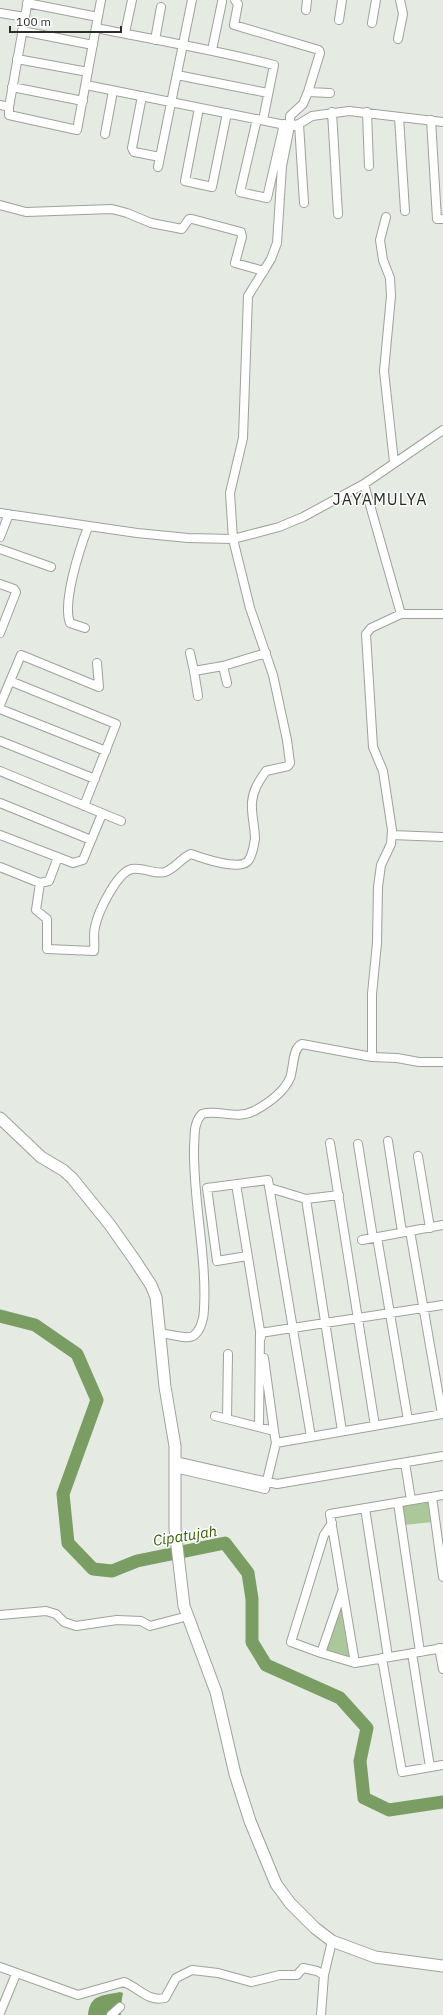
<svg xmlns="http://www.w3.org/2000/svg" width="443" height="2015" font-family="'IBM Plex Sans',sans-serif">
	<style>
		.green { fill: #acc89b }
		.water { fill: #7a9d64 }
		.lines { fill: none; stroke-linecap: round; stroke-linejoin: round }
		.river { stroke: #7a9d64; stroke-width: 13 }
		.street-casing { stroke: #9da29b; stroke-width: 10 }
		.secondary-casing { stroke: #9da29b; stroke-width: 13 }
		.street { stroke: #fff; stroke-width: 8 }
		.secondary { stroke: #fff; stroke-width: 11 }
		.labels { text-anchor: middle; stroke-width: 3; stroke-linejoin: round; paint-order: stroke }
		.water-label { font-size: 15px; font-style: italic; fill: #335e06; stroke: #fff }
		.quarter-label { font-size: 16px; letter-spacing: 1px; fill: #272b25; stroke: #fff }
	</style>
	<rect width="100%" height="100%" fill="#e5eae2"/>
	<path class="green" d="M430,1500L433,1522L404,1525L400,1504Z
		M343,1595L354,1661L323,1652Z"/>
	<path class="water" d="M120,1992L123,1993L120,2010L121,2015H88C90,1994 102,1996 120,1992Z"/>
	<g class="lines">
		<path class="river" d="M0,1316L35,1325L77,1354L97,1400L63,1494L68,1543L93,1569L112,1571L137,1561L225,1543L248,1573L252,1599V1642L266,1665L340,1698L367,1728L360,1761L364,1798L389,1810L443,1802"/>
		<g class="street-casing">
			<path id="street" d="M235,0L238,4L234,25L319,50L320,53L308,92L330,93
				M27,3L98,17
				M306,10L307,0
				M0,13L25,17
				M339,20L342,0
				M372,23L376,0
				M96,28C156,40 215,50 274,65L263,120
				M22,31L93,45
				M125,33L132,0
				M398,39L403,14L400,0
				M155,40L161,7
				M212,50L222,2
				M17,59L88,72
				M177,75L268,93
				M86,85L290,126L299,124L312,116L349,111L443,122
				M12,87L83,101
				M142,96L132,148L134,152L160,157
				M0,105L9,107L28,0
				M9,107V115L77,130L101,0
				M199,108L185,181L212,187L227,113
				M332,112L338,214
				M367,112L369,166
				M399,117L405,211
				M257,119L240,192L267,198L284,124
				M431,120L437,219H443
				M299,124L304,203
				M105,134L113,91
				M158,167L192,0
				M0,205L26,212L112,209L127,213L151,223L182,229L189,219H192L241,232L242,237L235,263L264,271
				M386,217L380,240L383,260L390,278L391,296L384,371L394,462
				M364,484L401,614
				M0,513L137,533L188,538L233,539L279,527L303,517L364,484L443,430
				M0,537L9,514
				M0,549L51,567
				M0,584L14,589L16,592L0,633
				M85,628L70,623C62,602 80,548 88,527
				M190,653L194,671
				M223,666L227,683
				M10,681L116,724L84,806
				M198,696L194,671L223,666L266,653
				M0,705L21,655L99,687L97,663
				M0,709L106,751
				M0,741L95,779
				M0,771L121,821
				M0,803L91,840
				M0,835L73,863L83,860L102,814
				M392,835L443,837
				M0,867L40,883L49,881L58,857
				M40,883L36,910L47,919V949L94,951C95,944 93,934 95,927C98,912 117,872 132,869C143,867 156,875 165,872C176,868 181,858 191,854C202,858 237,870 247,862C252,858 254,845 255,839C255,827 251,814 252,802C253,790 259,781 266,771L288,766L290,763L287,740L273,675L250,608L233,539L230,493L243,438L248,296L271,259L277,243L282,166L290,126V116L303,104L308,92
				M372,1057V994L377,943L378,887L381,865L391,844L392,830L383,771L373,747L366,634L371,628L401,614H443
				M388,1141L402,1232
				M330,1143L375,1426
				M358,1144L373,1238
				M418,1156L430,1228
				M236,1184L261,1337
				M270,1188L306,1199L339,1195
				M306,1199L342,1431
				M410,1231L442,1414
				M377,1237L408,1420
				M362,1240L443,1225
				M247,1256L217,1261L207,1188L268,1180L311,1437
				M158,1333C167,1333 186,1340 193,1336C201,1331 204,1317 204,1309C207,1256 193,1202 194,1148C195,1136 193,1123 202,1114C218,1109 236,1120 254,1111C267,1104 284,1092 290,1078C294,1068 292,1048 302,1044L372,1057L397,1058L419,1062H443
				M264,1358L274,1431
				M227,1419L228,1354
				M259,1426L260,1333L443,1305
				M276,1443L443,1414
				M175,1461L277,1484L443,1456
				M405,1463L411,1500
				M175,1468L265,1489L276,1443L274,1431L215,1416
				M432,1497L443,1577
				M398,1503L420,1652
				M365,1508L388,1657
				M332,1523L324,1535L291,1642L321,1653L355,1663L443,1648
				M0,1615L46,1611L56,1614L64,1622L76,1626L117,1620L141,1621L150,1626L188,1616
				M439,1648L443,1669
				M321,1653L342,1592
				M412,1653L430,1767
				M382,1658L402,1772L443,1765
				M355,1663L330,1514L443,1495
				M0,1967L78,1995L124,1982C139,1988 148,2002 165,1998L176,1978L192,1970L218,1973L251,1982L280,1975H297L303,1968L317,1971L324,1975
				M0,2013L16,1974
				M111,2015L120,2007
				M321,2015L324,1975L332,1941"/>
		</g>
		<g class="secondary-casing">
			<path id="secondary" d="M0,1118L41,1157L63,1170L72,1178L110,1225L134,1259L151,1285L156,1297L165,1387L175,1446V1529L184,1606L216,1692L235,1774L250,1821L276,1884L290,1903L315,1928L332,1941L375,1957L443,1966"/>
		</g>
		<use href="#street" class="street"/>
		<use href="#secondary" class="secondary"/>
	</g>
	<g class="labels">
		<g class="water-label">
			<text transform="translate(185 1536) rotate(-9)" y="5">Cipatujah</text>
		</g>
		<g class="quarter-label">
			<text x="380" y="505">JAYAMULYA</text>
		</g>
	</g>
	<path d="M10 26v6h111v-6" fill="none" stroke="#2c2d2b" stroke-width="2"/>
	<text x="16" y="26" font-size="12" fill="#2c2d2b" stroke="#ffffff" stroke-width="3" paint-order="stroke">100 m</text>
</svg>
